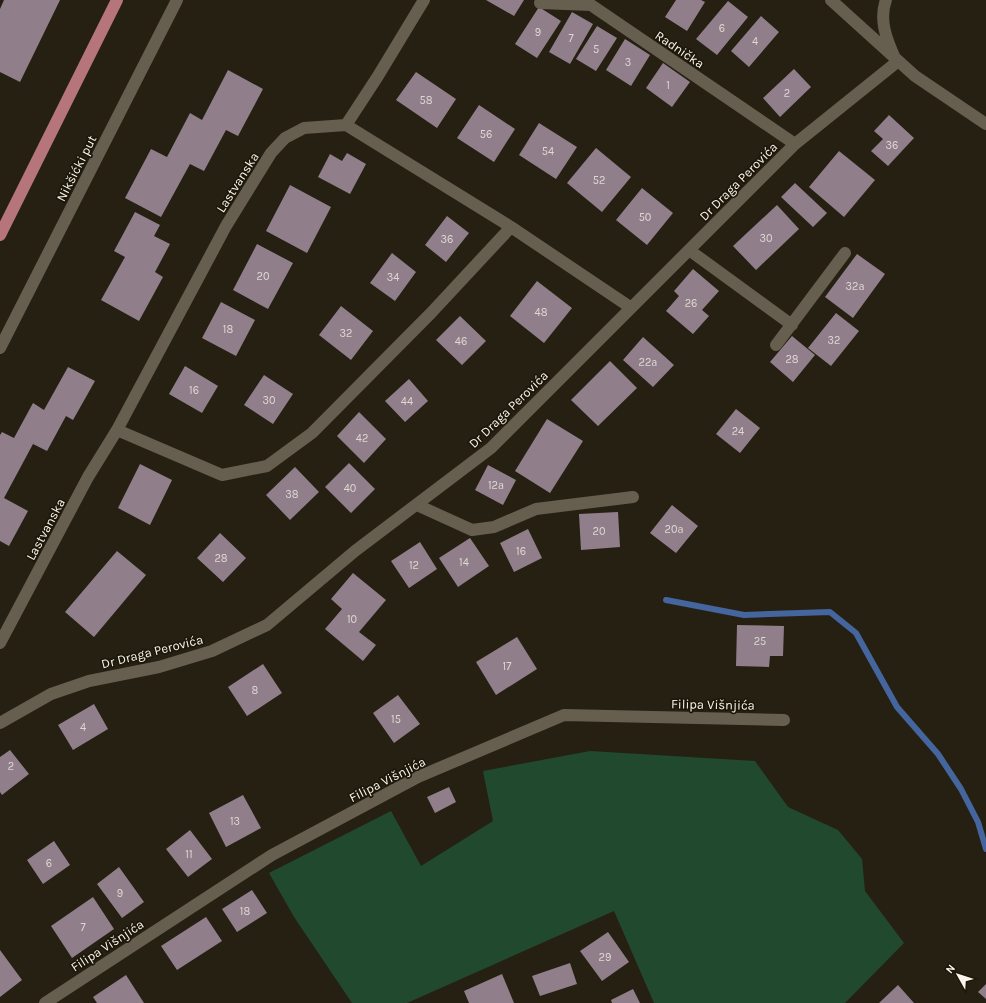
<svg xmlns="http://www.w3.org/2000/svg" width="986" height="1003" font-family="Karla,sans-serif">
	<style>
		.green { fill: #21492e }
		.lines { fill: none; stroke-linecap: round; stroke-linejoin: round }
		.stream { stroke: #45659e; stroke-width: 6 }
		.building { fill: #907f8a }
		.minor { stroke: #665f4f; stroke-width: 12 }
		.major { stroke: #b6747b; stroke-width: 12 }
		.labels { text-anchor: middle; stroke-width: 3.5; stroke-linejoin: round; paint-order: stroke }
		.number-label { font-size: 11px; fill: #dfd8d4 }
		.street-label { font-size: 13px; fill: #f9f5ec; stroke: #1d1709 }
	</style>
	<rect width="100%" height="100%" fill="#262013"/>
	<path class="green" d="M590,751L755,761L788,807L838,830L862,859L865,891L904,943L845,1003H654L614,911L407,1003H352L294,917L269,873L391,811L421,866L493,821L483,771Z"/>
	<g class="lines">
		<path class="stream" d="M666,600L744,615L830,612L856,633L897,707L938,754L961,789L978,822L986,849"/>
	</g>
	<path class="building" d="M4,0H60L20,82L0,72V9Z
		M486,0H524L514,16Z
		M676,0H701L705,2L687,31L665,17Z
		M728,1L748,17L717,55L696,39Z
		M539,7L561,21L537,58L515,44Z
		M572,12L593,24L570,64L549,52Z
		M761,16L779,32L749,67L731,51Z
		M597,26L617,38L596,71L576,59Z
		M625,39L650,55L631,86L606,70Z
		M663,63L690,82L672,107L646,88Z
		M794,69L811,87L780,117L763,98Z
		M228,70L263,89L238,136L226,130L204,171L190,164L161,217L125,198L151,149L167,157L190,113L202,120Z
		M416,72L456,99L437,128L396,100Z
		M479,105L515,129L494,162L457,138Z
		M889,115L914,138L888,166L871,151L883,139L874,131Z
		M539,123L577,147L556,179L519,155Z
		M596,148L631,177L602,212L567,183Z
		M839,151L875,180L844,217L809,187Z
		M347,153L366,164L350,194L318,177L330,154L342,161Z
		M795,183L827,213L813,227L781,197Z
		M290,185L331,207L307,253L266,231Z
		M642,188L673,213L647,245L616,220Z
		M777,205L799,229L756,270L733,246Z
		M135,212L160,225L154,236L170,244L155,272L163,277L139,321L101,300L125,257L114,251Z
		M447,216L469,233L446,262L425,245Z
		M257,244L293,263L268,309L233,290Z
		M392,253L416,272L395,301L370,283Z
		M857,254L885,274L853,318L825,297Z
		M693,269L719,291L702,310L709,316L693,334L666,311L679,296L674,291Z
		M537,281L572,308L544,343L510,316Z
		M221,302L255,320L236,356L202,338Z
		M341,306L373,331L351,360L319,335Z
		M836,313L859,331L831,366L808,348Z
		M460,316L486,341L462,365L436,340Z
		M792,336L815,355L793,382L770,362Z
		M643,337L674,365L653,387L623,360Z
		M610,361L637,388L598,426L571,400Z
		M185,366L218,386L202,413L169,394Z
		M68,367L95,381L73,420L66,416L47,451L33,444L4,498L28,511L9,546L0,541V435L2,432L14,438L33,403L44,410Z
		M264,375L293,394L273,424L244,405Z
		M409,379L428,401L405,422L385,401Z
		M736,409L760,428L740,453L716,434Z
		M359,412L386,439L364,463L337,436Z
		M547,419L583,441L550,493L515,471Z
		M349,463L375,489L351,513L325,487Z
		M140,464L172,480L150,525L118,508Z
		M488,465L516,480L503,505L475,490Z
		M295,467L319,492L290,520L266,495Z
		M672,505L698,526L676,553L650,533Z
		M618,512L620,547L581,550L579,514Z
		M528,529L542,558L514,572L500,543Z
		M220,533L246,558L223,582L197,558Z
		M470,538L489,566L458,587L439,558Z
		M420,542L437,569L409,588L391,561Z
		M117,551L146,575L94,637L65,612Z
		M353,573L386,600L359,632L376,645L363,661L325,629L342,609L331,599Z
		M737,625L784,626L783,656H770L769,667L736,666Z
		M517,637L537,669L496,695L476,662Z
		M263,664L282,693L247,716L228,687Z
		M398,695L420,724L394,743L373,713Z
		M94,704L108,729L73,750L58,725Z
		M10,750L29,774L2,795L0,792V757Z
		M449,787L456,802L435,813L427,797Z
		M243,795L261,828L226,847L209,813Z
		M190,830L212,859L188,877L166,849Z
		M54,841L70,865L43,884L27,860Z
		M119,867L144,902L122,918L97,884Z
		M252,890L267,913L237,932L222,909Z
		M93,897L114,929L72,958L51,926Z
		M206,917L222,941L177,970L161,946Z
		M608,932L629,962L602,981L580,951Z
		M0,950L22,980L0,997Z
		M570,963L577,984L540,996L532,976Z
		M502,974L514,1003H469L464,991Z
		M126,975L144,1003H97L93,997Z
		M986,984V999L978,992Z
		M898,985L914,1003H879Z
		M633,989L640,1003H612L611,1000Z"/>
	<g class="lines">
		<path class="minor" d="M831,0L915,76L986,124
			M886,0C879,19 886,38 894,56
			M540,3L591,5L795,144
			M346,125L511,227L630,307
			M689,250L792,325
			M776,345L845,253
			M0,348L177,0
			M117,430L222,475L267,466L312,433L431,313L511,227
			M417,505L472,530L494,527L536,509L633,497
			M0,643L88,477L117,430L226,226L271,153L285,138L304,128L346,125L378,76L424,0
			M0,723L51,694L89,681L159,667L212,651L267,625L355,551L491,448L795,144L897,62
			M45,1003L272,855L418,777L564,715L784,720"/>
		<path class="major" d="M0,235L117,0"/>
	</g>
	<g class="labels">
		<g class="number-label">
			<text x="722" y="32">6</text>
			<text x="538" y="36">9</text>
			<text x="571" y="42">7</text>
			<text x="755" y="45">4</text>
			<text x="596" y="53">5</text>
			<text x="628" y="66">3</text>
			<text x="668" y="89">1</text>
			<text x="787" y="97">2</text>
			<text x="426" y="104">58</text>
			<text x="486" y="138">56</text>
			<text x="892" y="149">36</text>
			<text x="548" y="155">54</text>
			<text x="599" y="184">52</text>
			<text x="645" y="221">50</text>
			<text x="766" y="242">30</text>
			<text x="447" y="243">36</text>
			<text x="263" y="280">20</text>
			<text x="393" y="281">34</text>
			<text x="855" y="290">32a</text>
			<text x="691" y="307">26</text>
			<text x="541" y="316">48</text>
			<text x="228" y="333">18</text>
			<text x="346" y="337">32</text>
			<text x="834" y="344">32</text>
			<text x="461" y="345">46</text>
			<text x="792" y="363">28</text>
			<text x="648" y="366">22a</text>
			<text x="194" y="394">16</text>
			<text x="269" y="404">30</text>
			<text x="407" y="405">44</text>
			<text x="738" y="435">24</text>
			<text x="362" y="442">42</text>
			<text x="496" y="489">12a</text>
			<text x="350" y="492">40</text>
			<text x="292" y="498">38</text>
			<text x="674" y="533">20a</text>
			<text x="599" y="535">20</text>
			<text x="521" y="555">16</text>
			<text x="221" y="562">28</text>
			<text x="464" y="566">14</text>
			<text x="414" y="569">12</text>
			<text x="352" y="623">10</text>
			<text x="760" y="645">25</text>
			<text x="507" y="670">17</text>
			<text x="255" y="694">8</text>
			<text x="396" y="723">15</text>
			<text x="83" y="731">4</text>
			<text x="11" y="770">2</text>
			<text x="235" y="825">13</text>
			<text x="189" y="858">11</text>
			<text x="49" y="867">6</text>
			<text x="120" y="897">9</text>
			<text x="245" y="915">18</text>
			<text x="83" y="931">7</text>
			<text x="605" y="961">29</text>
		</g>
		<g class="street-label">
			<text transform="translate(680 49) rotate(34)" y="5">Radnička</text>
			<text transform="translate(76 168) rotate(-63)" y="5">Nikšićki put</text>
			<text transform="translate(738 181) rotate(-45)" y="5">Dr Draga Perovića</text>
			<text transform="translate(237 182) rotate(-58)" y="5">Lastvanska</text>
			<text transform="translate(508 409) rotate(-44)" y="5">Dr Draga Perovića</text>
			<text transform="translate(45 529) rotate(-62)" y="5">Lastvanska</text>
			<text transform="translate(152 651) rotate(-14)" y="5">Dr Draga Perovića</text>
			<text transform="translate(713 704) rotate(1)" y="5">Filipa Višnjića</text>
			<text transform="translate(387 779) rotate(-27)" y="5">Filipa Višnjića</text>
			<text transform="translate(107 945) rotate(-33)" y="5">Filipa Višnjića</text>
		</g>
	</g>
	<g transform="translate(958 975) rotate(309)" stroke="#1d1709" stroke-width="3" paint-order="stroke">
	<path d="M0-3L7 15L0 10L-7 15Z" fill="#f9f5ec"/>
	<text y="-6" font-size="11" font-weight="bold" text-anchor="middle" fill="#f9f5ec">N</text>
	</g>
</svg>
